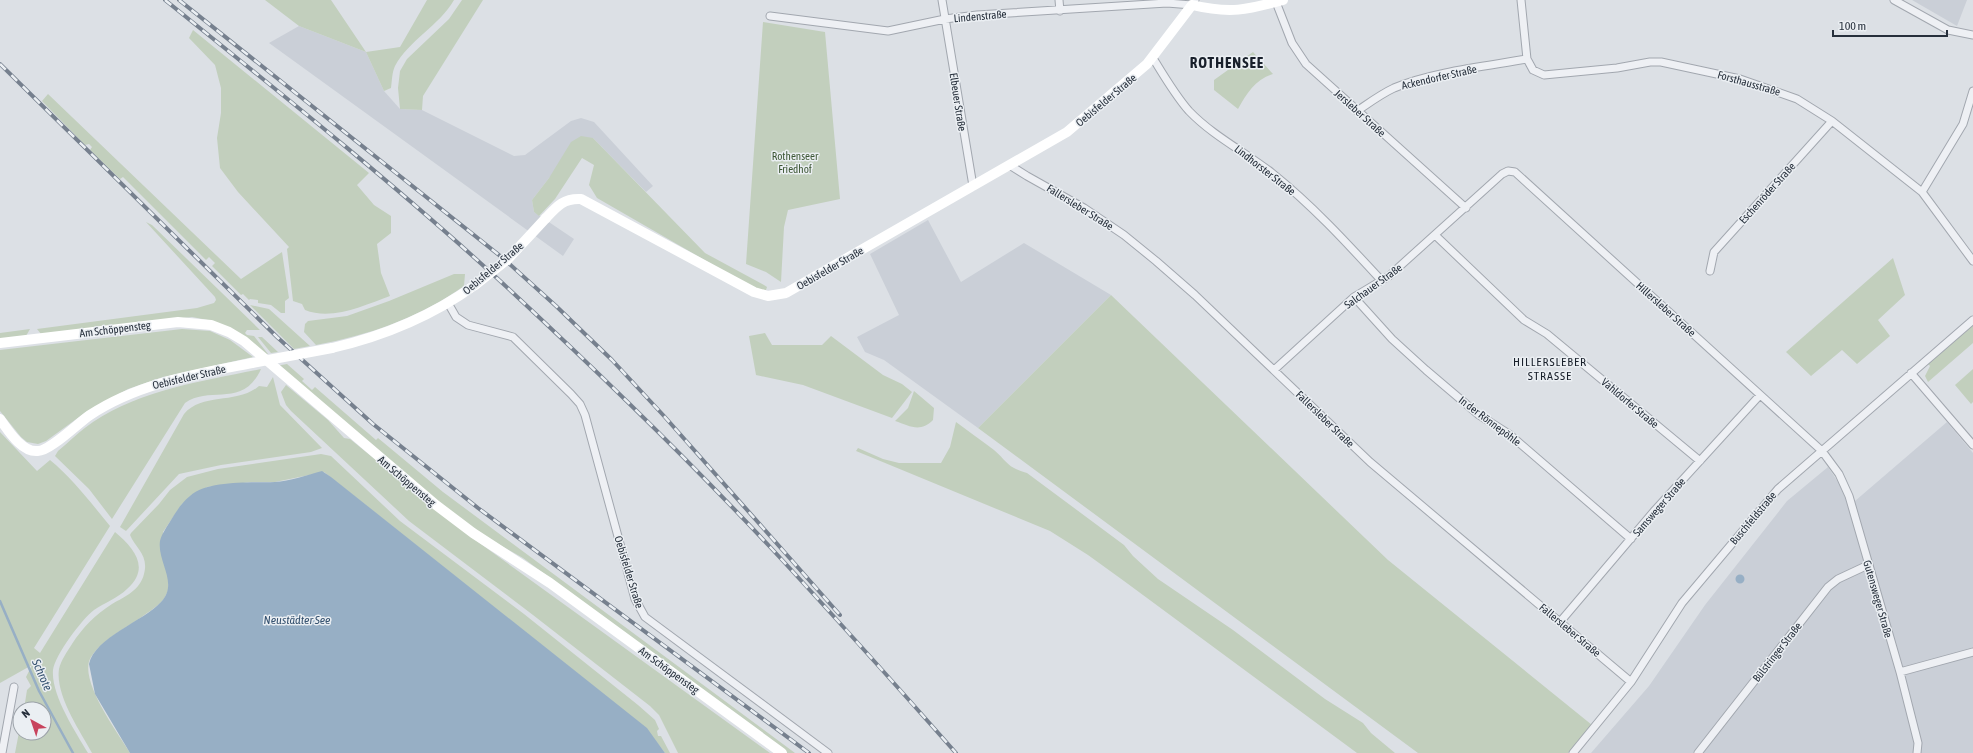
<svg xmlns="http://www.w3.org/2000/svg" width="1973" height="753" font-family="'Asap Condensed',sans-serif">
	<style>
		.built { fill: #cacfd7 }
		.green { fill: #c2cfbd }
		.water { fill: #97afc5 }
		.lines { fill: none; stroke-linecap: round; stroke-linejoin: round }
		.stream { stroke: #97afc5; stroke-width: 2.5 }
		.street-casing { stroke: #a2a7af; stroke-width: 9 }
		.street { stroke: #eef0f4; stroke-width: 7 }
		.secondary { stroke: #fff; stroke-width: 10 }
		.rail-casing { stroke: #76808e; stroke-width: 4 }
		.rail { stroke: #ebeff3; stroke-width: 2.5; stroke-dasharray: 8; stroke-linecap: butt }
		.secondary-bridge { stroke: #fff; stroke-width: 10 }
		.labels { text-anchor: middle; stroke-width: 3; stroke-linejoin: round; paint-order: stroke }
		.street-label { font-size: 11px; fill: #262f3b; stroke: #ebeff3 }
		.park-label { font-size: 11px; fill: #3c5634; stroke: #ebeff3 }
		.neighbourhood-label { font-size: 12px; letter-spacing: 1px; fill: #19202b; stroke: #ebeff3 }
		.water-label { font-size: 12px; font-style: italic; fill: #324f6d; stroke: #ebeff3 }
		.district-label { font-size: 15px; font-weight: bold; letter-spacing: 1px; fill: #19202b; stroke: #ebeff3 }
	</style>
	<rect width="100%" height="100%" fill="#dce0e5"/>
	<path class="built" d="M1912,0H1967L1957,26Z
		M299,26L366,52L384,91L400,109L422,110L514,156L525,155L571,121L581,118L594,122L653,186L646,192L593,138L549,178L532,200L534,212L574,239L563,256L269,43Z
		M928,220L961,282L1024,243L1111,295L978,428L884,360L865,352L857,337L899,315L870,254Z
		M1947,422L1973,453V753H1591L1649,686L1705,605L1787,501L1828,467L1842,488L1848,507Z"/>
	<path class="green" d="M265,0H331L366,52L400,47L427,0H454C439,26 409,40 395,66C392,72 392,81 391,88L384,91L366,52L299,26Z
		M462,0H483L423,96L422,110L400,109L398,88L400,71L407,59L449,19Z
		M763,22L825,32L840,199L788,210L784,227L781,282L766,272L746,264Z
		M193,30L369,173L357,185L374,205L391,216V233L377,244L381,273L390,296C365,305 332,321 305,310L302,304L293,301L287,249L289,247L238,192L220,168L217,138L221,113V88L215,65L189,38Z
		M1253,52L1273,74C1255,80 1247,93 1238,109L1214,90V80Z
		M48,94L241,279L282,252L289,298L285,301V313H281L271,305L258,303V300L250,299L249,300L243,294L241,295L212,266L215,263L209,257L206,260L123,177L120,179L90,150L92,147L89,144L85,145L42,101Z
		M581,136L593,138L705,253L764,285L767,287L766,290H759L722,270L597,198L589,185L594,165L582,158L555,199L539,216L534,212L532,200L549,178L571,142Z
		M146,222L152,225L260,330H247L245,333L247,335L254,336L268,354H264L234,330L213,321L192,317L41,334L37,329L197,308L214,303L216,300L215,297Z
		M1893,258L1905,295L1878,320L1890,336L1857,364L1842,350L1811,376L1786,352Z
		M454,274H465L464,286C419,318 369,335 316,345L304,332L305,324L308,321L347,316L389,301Z
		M1111,295L1388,560L1592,725L1568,753H1418L978,428Z
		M250,305L269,309L310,346L294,349Z
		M1973,325V343L1928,382L1925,376L1930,366L1928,364Z
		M30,329L26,336L0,339V333Z
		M182,329L210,331L230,340L253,357L163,377L128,389L86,412L46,441L38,444L27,442L21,437L0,411V350Z
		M765,333L772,345H822L831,336L883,375L902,384L912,392L892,418L803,385L756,375L749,336Z
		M258,337H262L278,352L271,353Z
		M287,364L304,379L302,381L312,390L315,387L376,440L378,438L443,492L795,753H787L523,558L484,536L436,500L276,366Z
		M261,369C243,409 210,385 185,403L112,519L89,489L55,456L58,451C70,441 81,430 93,422C143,389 204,381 261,369Z
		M1973,369V402L1971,404L1955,385Z
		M273,377L280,405L322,448L311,452L221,465L179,474L126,531L120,527L184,414C203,392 237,405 259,386L267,387Z
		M286,385L328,420L344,438L350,439L467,534L770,753H678L659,715L650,706L533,615L409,521L291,411L286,405L281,392Z
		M914,391L934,408L933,420C920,433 910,426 895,421L908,408Z
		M956,422C968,431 981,440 994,450C1008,462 1006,467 1027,473L1124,545L1133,556L1158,579L1233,630L1325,699L1363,723L1371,733L1395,753H1357L1124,581L1088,555L1050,531L856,451L858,448L883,459L899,463H941L950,447Z
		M0,432L37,471L50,460C73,479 91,503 110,526L34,648L40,653L115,532C134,548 151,568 127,589C118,598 104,603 94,610C82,619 55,655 53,670C51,695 75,731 88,753H15L20,727V733H44V709H24L27,690L31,686L26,677L32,665L0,683Z
		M321,454L331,456L400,521L524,614L638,705L655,720L659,729L657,731L658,736H661L670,753H665L646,728L324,472L275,482H252L207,487L182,504L163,532C164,545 170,580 168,590C165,602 153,609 143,616C126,628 103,639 91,657C77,679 119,734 130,753H92C80,731 55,695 59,669C61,660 67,652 72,644C83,627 95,615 112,604C126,596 140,590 144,574C149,555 136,549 130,535L131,533L159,504L170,490L187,477L218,469Z"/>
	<path class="water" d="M322,471L331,477L647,728L665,753H130L95,694L89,664C95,637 144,621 161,602C179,583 157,562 160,541C162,533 167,527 171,520C176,512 182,502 190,496C208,480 251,483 275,482C289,481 308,475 322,471Z
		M1735.5 579a4.5 4.5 0 1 1 9 0a4.5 4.5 0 1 1-9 0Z"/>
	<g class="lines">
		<path class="stream" d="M0,601L39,691L73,753"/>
		<g class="street-casing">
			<path id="street" d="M942,0L973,186
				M1059,0L1060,11
				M1521,0L1527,59L1533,70L1544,75L1617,68L1650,62H1661L1740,79L1797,99L1832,121L1922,192L1973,261
				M1894,0L1948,30L1973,35
				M1276,2L1292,43L1306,64L1466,208
				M770,16L888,31L945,19L977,15L1167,3L1192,5L1195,0
				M1153,58C1164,76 1175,95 1189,111C1213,136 1245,152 1272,173C1312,205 1346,242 1381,280
				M1357,111C1369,103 1381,94 1394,88C1431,72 1487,66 1527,59
				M1011,166L1027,176L1084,208L1124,235L1156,261L1195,295L1370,462L1631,682
				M1922,192L1963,124L1973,91
				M1435,235L1524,320L1547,334L1700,461
				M1710,271L1714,252L1832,121
				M1354,297L1392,339L1426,370L1479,415L1509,434L1631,539
				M448,303L456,317L468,325L513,337L571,394L580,404L585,415L635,599L645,617L828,753
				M1274,370L1354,297L1389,276L1502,174L1508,171L1515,172L1822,451L1839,474L1849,496L1900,672L1918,743L1917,753
				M1911,373L1973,445
				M1560,622L1655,510L1760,395
				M1900,672L1973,652
				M2,753L14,687
				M1573,753L1631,682L1682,603L1778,489L1973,320
				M1698,753L1828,587L1838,579L1868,565"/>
		</g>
		<use href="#street" class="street"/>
		<path class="secondary" d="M546,218C557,206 564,198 581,199L754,292L768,296L786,293L1067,132L1147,64L1192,5C1230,14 1247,10 1283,0
			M0,343L178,322L211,325L229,332L244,341L436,505L473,533L550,583L782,753
			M332,348C384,336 432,316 475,285
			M0,419C8,430 22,453 38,451C50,451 78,423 90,415C138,383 196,374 252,363"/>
		<g class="rail-casing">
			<path id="rail" d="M165,0C278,91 391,181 498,279C592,366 684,455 772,549C834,616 895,684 956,753
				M179,0L504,259L556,306L612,360L664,416L840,615
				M0,64L277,337L373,424L478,508L809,753"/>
		</g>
		<use href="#rail" class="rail"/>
		<path class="secondary-bridge" d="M475,285L508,259L546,218
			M252,363L332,348"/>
	</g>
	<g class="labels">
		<g class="street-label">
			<text transform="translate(980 16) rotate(-5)" y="4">Lindenstraße</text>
			<text transform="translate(1439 77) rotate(-13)" y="4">Ackendorfer Straße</text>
			<text transform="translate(1749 83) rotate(16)" y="4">Forsthausstraße</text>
			<text transform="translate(1106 100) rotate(-40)" y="4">Oebisfelder Straße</text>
			<text transform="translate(958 102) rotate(81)" y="4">Elbeuer Straße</text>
			<text transform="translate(1360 113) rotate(42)" y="4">Jersleber Straße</text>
			<text transform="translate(1265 170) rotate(38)" y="4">Lindhorster Straße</text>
			<text transform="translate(1767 193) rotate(-48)" y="4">Eschenröder Straße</text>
			<text transform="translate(1080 207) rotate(32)" y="4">Fallersleber Straße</text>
			<text transform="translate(493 268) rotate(-40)" y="4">Oebisfelder Straße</text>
			<text transform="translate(830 268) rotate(-30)" y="4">Oebisfelder Straße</text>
			<text transform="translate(1373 286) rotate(-36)" y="4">Salchauer Straße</text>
			<text transform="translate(1666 309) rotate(42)" y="4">Hillersleber Straße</text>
			<text transform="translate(115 329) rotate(-7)" y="4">Am Schöppensteg</text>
			<text transform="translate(189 377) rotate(-13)" y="4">Oebisfelder Straße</text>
			<text transform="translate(1630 403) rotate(40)" y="4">Vahldorfer Straße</text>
			<text transform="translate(1325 419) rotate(44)" y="4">Fallersleber Straße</text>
			<text transform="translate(1490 421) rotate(37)" y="4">In der Rönnepöhle</text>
			<text transform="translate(407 481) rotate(40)" y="4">Am Schöppensteg</text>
			<text transform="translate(1659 507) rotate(-49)" y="4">Samsweger Straße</text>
			<text transform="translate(1753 518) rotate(-50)" y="4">Buschfeldstraße</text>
			<text transform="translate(629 572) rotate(73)" y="4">Oebisfelder Straße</text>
			<text transform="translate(1878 599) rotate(74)" y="4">Gutensweger Straße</text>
			<text transform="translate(1570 630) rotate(40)" y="4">Fallersleber Straße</text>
			<text transform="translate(1777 652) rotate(-52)" y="4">Bülstringer Straße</text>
			<text transform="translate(669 670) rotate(36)" y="4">Am Schöppensteg</text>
		</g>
		<g class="park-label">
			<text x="795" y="160">Rothenseer<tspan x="795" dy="13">Friedhof</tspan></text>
		</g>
		<g class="neighbourhood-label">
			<text x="1550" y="366">HILLERSLEBER<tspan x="1550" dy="14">STRASSE</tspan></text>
		</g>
		<g class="water-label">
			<text x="297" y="624">Neustädter See</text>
			<text transform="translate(42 675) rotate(66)" y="4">Schrote</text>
		</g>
		<g class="district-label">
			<text x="1227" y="68">ROTHENSEE</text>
		</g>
	</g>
	<g transform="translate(32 721) rotate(320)"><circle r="19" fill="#ebeff3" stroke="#9ca2a9"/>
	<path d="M0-3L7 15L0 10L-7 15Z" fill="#c8435d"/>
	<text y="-6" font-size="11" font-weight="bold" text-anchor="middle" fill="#262f3b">N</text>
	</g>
	<path d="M1833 30v6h114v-6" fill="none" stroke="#262f3b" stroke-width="2"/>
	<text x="1839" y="30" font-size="12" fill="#262f3b" stroke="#ebeff3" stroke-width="3" paint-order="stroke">100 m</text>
</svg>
